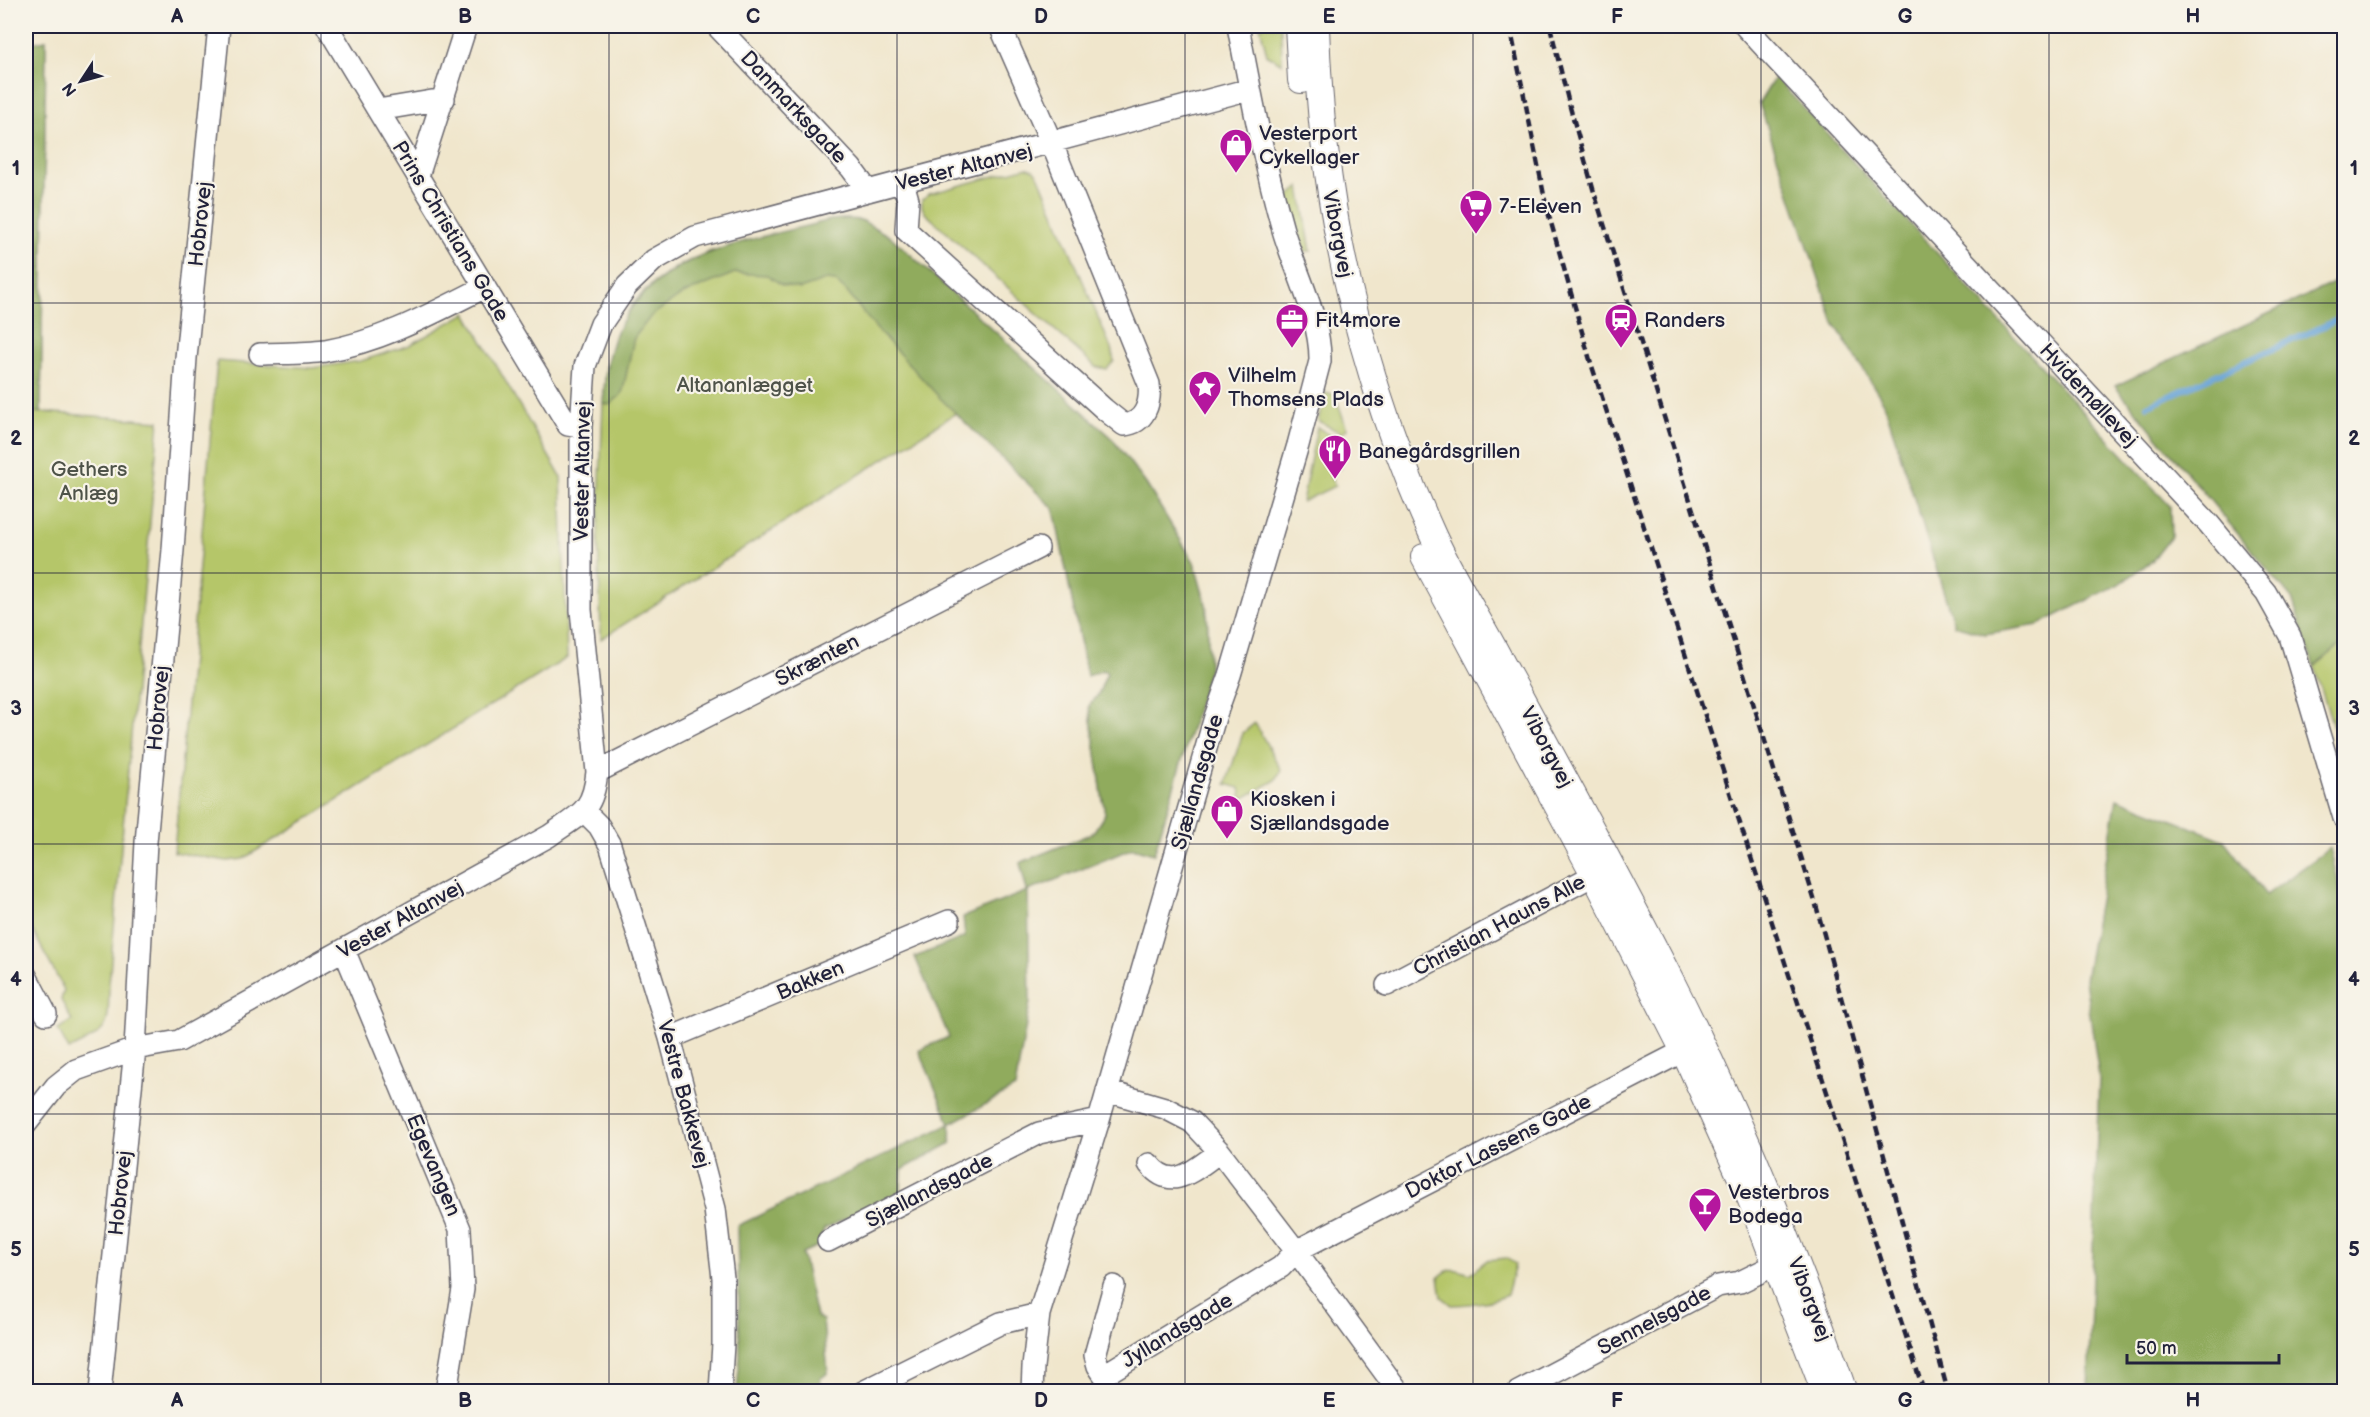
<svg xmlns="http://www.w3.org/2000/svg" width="2370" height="1417" font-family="'Balsamiq Sans',sans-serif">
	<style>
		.green { fill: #b5c669; stroke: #6c7452; stroke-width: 1.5 }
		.forest { fill: #90ab5d; stroke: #59664c; stroke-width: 1.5 }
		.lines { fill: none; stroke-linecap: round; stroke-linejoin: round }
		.stream { stroke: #64a1d5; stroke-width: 6 }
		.minor-casing { stroke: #6a676e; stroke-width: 24 }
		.major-casing { stroke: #6a676e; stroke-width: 28 }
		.minor { stroke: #fff; stroke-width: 21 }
		.major { stroke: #fff; stroke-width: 26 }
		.rail { stroke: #22223b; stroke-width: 4.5; stroke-dasharray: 9 4.5; stroke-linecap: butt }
		.grid { fill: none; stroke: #22223b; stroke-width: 1.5; stroke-opacity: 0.55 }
		.labels { text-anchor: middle; stroke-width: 4.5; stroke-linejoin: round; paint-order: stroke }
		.street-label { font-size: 21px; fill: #22223b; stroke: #f7f3e8 }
		.poi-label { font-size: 21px; fill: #22223b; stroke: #f7f3e8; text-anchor: start }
		.park-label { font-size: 21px; fill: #4e5349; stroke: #f7f3e8 }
		.neatline { fill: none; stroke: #22223b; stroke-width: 2 }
		.grid-label { font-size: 20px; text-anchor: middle; font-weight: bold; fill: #22223b }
	</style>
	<rect width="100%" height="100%" fill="#f7f3e8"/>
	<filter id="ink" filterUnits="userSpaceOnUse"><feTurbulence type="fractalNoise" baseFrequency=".0167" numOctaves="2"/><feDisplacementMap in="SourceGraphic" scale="12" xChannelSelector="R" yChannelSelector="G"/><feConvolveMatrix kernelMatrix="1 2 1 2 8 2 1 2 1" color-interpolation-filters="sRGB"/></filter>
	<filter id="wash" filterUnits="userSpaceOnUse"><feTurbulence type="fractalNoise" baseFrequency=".008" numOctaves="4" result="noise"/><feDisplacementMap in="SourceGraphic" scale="24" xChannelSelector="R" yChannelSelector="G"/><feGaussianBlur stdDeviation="1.35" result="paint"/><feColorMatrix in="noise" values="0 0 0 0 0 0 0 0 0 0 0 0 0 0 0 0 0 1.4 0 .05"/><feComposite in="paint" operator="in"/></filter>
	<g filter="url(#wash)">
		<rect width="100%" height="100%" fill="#f0e6cc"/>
		<path class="green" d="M1260,26H1281L1282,64L1267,55Z
			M46,40L41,412L159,421L109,984C108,1032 111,1028 69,1050L58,1030L72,1021L61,1000L64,990L26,918V44Z
			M1024,168C1032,167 1035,170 1039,177L1111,348L1114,361L1107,369L1096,367L925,213L922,207V200L929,194Z
			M1300,187L1311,251H1304L1288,197Z
			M847,219L861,220L891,237L1111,437L1146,484L1194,562L1207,608L1209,668L1154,854L1133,848L1028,891L1020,863L1093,833L1105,814L1089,706L1098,695L1107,673L1103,670L1087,676L1054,509L956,413L601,639L598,533L603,403L606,367L614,337L633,303L653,283L678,266L708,252L831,220Z
			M466,313L561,477L567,658L243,859L227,861L174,852L217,361L312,368L361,361L410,345Z
			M1325,393L1335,395L1347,429L1341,433L1318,421Z
			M1317,427L1332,436L1328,439L1340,468L1329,474L1335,486L1302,502Z
			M2344,642V760L2314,667Z
			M1255,723L1281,770L1276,780L1242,799L1240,788L1226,784L1243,733Z
			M1506,1258L1515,1264L1507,1295C1493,1302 1467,1305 1452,1305L1442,1297L1439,1277C1451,1266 1456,1269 1470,1274L1487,1260Z"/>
		<path class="forest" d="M46,40L41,413L26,411V44Z
			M1775,77L2170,506L2171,537L2153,560L2121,583L2038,625L1985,634L1954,625L1884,403L1834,323L1759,103Z
			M847,219L861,220L891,237L1111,437L1146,484L1194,562L1207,608L1209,668L1154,854L1133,848L1028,891L1030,1002L1015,1088L950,1124L951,1143L902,1170L901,1192L824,1229L818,1246L802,1253L816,1317L823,1320L828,1373L820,1379L823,1391H737L740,1356L737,1226L950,1124L919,1050L949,1037L915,957L965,937L963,917L1027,891L1020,863L1093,833L1105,814L1089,706L1098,695L1107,673L1103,670L1087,676L1054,509L939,397L874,326L846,291L835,281L826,280L800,289L782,285L767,275L735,273L683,294L651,316L634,338L623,390L620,396L609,405L603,403C605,381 606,357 615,336C652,251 751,241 831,220Z
			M2344,278V642L2314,667L2292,599L2115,386Z
			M2117,798L2224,840L2266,895L2330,848L2344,906V1391H2088L2099,1077L2085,980Z"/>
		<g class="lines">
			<path class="stream" d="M2147,406L2344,317"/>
		</g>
	</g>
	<g filter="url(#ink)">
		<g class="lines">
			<g class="minor-casing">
				<path id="minor" d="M327,26L568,425L581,427
					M717,26L851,168L868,191
					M1745,26L2209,524L2266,593L2290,636L2344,818
					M378,110L444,99
					M418,176L466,26
					M903,182L908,200L906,230L1104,409L1124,425C1145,423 1151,403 1149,384L1052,144L1000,26
					M260,354C282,353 304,354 325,351C383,341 433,313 485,287
					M597,772L1038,548
					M584,811L599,826L610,845L670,1038L715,1209L723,1278V1344L720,1392
					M344,950L460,1229L463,1289L446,1392
					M26,976L46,1014
					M1387,985L1609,867
					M670,1038L949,921
					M1107,1091L1165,1108L1192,1122L1220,1152L1296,1251L1399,1392
					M26,1124L56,1086L76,1070L135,1049L179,1041L549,836C580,814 593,812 597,772L581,610V427L585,366L601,324L627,286L654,260L695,237L1250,89
					M1149,1164C1173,1194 1195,1168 1220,1152
					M828,1241L1039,1133L1099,1120
					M1114,1286L1095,1355L1098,1366L1104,1375L1281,1267L1296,1251L1697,1044
					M100,1392L135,1049L146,842L173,550L186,358L219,26
					M863,1392L1001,1323L1039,1314
					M1032,1392L1033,1367L1039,1314L1099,1120L1215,717L1230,675L1298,445L1320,361C1321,319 1295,271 1283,230C1264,163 1251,94 1238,26
					M1518,1392L1718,1286L1740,1282L1789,1258"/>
			</g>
			<g class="major-casing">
				<path id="major" d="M1298,26L1301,80
					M1316,26C1321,201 1358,369 1430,529C1450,575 1477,616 1500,660C1558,767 1616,873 1671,981C1738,1113 1795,1252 1844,1392
					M1424,557L1594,874L1684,1051L1751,1200L1825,1392"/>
			</g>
			<use href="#minor" class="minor"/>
			<use href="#major" class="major"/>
			<path class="rail" d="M1510,26L1546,205L1590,360L1924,1392
				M1550,26L1568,100L1594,192L1816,905L1948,1392"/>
		</g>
	</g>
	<path class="grid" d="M321,26V1392M609,26V1392M897,26V1392M1185,26V1392M1473,26V1392M1761,26V1392M2049,26V1392M26,303H2344M26,573H2344M26,844H2344M26,1114H2344"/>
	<defs>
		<g id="shop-pin" transform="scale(1.725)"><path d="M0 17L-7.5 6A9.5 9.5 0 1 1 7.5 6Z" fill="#b5179e" stroke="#f7f3e8"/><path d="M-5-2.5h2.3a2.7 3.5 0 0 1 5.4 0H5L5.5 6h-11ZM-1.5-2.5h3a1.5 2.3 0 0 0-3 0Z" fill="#fff"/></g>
		<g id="supermarket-pin" transform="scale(1.725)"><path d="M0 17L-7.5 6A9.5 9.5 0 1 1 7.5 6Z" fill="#b5179e" stroke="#f7f3e8"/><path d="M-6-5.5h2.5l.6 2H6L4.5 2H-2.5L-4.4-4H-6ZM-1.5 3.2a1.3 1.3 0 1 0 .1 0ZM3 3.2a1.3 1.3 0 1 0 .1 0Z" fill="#fff"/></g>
		<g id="office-pin" transform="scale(1.725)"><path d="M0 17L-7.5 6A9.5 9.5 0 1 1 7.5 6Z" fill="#b5179e" stroke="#f7f3e8"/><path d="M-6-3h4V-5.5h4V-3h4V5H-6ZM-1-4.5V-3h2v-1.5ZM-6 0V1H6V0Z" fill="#fff"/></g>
		<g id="station-pin" transform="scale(1.725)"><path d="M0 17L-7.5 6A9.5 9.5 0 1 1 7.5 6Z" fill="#b5179e" stroke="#f7f3e8"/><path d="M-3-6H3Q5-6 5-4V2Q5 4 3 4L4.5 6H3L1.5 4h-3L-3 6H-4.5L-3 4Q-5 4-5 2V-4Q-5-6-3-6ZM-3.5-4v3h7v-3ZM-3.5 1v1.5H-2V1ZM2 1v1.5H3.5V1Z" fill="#fff"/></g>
		<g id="sight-pin" transform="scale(1.725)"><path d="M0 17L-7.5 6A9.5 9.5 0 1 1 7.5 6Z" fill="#b5179e" stroke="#f7f3e8"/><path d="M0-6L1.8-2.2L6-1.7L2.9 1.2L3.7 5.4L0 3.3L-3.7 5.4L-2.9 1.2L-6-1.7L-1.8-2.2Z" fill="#fff"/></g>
		<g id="restaurant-pin" transform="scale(1.725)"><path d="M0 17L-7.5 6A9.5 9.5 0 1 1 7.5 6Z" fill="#b5179e" stroke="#f7f3e8"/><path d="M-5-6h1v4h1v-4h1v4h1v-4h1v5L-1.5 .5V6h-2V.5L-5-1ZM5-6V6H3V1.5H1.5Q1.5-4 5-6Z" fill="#fff"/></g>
		<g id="bar-pin" transform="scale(1.725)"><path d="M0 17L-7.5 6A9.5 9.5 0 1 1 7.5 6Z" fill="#b5179e" stroke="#f7f3e8"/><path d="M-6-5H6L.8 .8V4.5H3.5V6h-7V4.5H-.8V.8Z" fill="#fff"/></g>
	</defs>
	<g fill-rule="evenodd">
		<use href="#shop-pin" x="1236" y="145"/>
		<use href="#supermarket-pin" x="1476" y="206"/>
		<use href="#office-pin" x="1292" y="320"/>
		<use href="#station-pin" x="1621" y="320"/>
		<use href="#sight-pin" x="1205" y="387"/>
		<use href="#restaurant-pin" x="1335" y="451"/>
		<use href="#shop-pin" x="1227" y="811"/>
		<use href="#bar-pin" x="1705" y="1204"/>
	</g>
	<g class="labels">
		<g class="street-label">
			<text transform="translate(794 107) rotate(47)" y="7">Danmarksgade</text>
			<text transform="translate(964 167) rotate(-14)" y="7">Vester Altanvej</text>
			<text transform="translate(200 224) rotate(-84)" y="7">Hobrovej</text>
			<text transform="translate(451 231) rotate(59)" y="7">Prins Christians Gade</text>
			<text transform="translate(1338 234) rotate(79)" y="7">Viborgvej</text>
			<text transform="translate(2089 395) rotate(47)" y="7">Hvidemøllevej</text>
			<text transform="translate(582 471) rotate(-89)" y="7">Vester Altanvej</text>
			<text transform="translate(817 660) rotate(-27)" y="7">Skrænten</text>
			<text transform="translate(158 708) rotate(-85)" y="7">Hobrovej</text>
			<text transform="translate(1547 747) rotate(62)" y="7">Viborgvej</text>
			<text transform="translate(1197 782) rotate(-74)" y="7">Sjællandsgade</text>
			<text transform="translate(400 919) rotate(-29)" y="7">Vester Altanvej</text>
			<text transform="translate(1499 925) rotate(-28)" y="7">Christian Hauns Alle</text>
			<text transform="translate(810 980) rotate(-23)" y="7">Bakken</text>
			<text transform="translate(684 1094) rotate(75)" y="7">Vestre Bakkevej</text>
			<text transform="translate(1498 1146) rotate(-27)" y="7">Doktor Lassens Gade</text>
			<text transform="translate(434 1165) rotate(67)" y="7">Egevangen</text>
			<text transform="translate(929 1190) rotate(-27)" y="7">Sjællandsgade</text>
			<text transform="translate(120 1193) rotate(-84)" y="7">Hobrovej</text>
			<text transform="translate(1810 1299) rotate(69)" y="7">Viborgvej</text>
			<text transform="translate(1654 1320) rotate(-28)" y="7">Sennelsgade</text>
			<text transform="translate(1177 1330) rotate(-31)" y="7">Jyllandsgade</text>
		</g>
		<g class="poi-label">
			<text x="1259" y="140">Vesterport<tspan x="1259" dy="24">Cykellager</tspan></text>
			<text x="1499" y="213">7-Eleven</text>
			<text x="1315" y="327">Fit4more</text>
			<text x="1644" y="327">Randers</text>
			<text x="1228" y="382">Vilhelm<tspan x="1228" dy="24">Thomsens Plads</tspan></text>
			<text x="1358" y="458">Banegårdsgrillen</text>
			<text x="1250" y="806">Kiosken i<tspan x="1250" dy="24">Sjællandsgade</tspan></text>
			<text x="1728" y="1199">Vesterbros<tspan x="1728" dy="24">Bodega</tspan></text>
		</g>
		<g class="park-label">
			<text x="745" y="392">Altananlægget</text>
			<text x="89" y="476">Gethers<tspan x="89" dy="24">Anlæg</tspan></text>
		</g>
	</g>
	<rect width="2370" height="1417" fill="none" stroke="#f7f3e8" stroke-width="66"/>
	<g transform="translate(81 81) rotate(234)" stroke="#f7f3e8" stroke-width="4.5" paint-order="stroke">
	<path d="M0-4.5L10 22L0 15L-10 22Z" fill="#22223b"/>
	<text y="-9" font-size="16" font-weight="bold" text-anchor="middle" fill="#22223b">N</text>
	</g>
	<path d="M2127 1354v9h152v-9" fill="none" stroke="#22223b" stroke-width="3"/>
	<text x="2136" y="1354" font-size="18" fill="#22223b" stroke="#f7f3e8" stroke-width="4.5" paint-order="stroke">50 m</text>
	<rect x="33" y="33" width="2304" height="1351" class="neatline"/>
	<g class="grid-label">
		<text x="177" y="23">A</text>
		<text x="465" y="23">B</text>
		<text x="753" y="23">C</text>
		<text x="1041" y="23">D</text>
		<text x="1329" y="23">E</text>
		<text x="1617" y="23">F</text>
		<text x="1905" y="23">G</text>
		<text x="2193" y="23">H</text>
		<text x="16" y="175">1</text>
		<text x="2354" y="175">1</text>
		<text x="16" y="445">2</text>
		<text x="2354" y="445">2</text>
		<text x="16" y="715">3</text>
		<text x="2354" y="715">3</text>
		<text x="16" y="986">4</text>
		<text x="2354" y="986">4</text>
		<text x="16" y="1256">5</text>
		<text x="2354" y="1256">5</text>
		<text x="177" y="1407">A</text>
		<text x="465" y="1407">B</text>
		<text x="753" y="1407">C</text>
		<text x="1041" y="1407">D</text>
		<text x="1329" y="1407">E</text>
		<text x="1617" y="1407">F</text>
		<text x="1905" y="1407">G</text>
		<text x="2193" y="1407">H</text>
	</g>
</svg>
